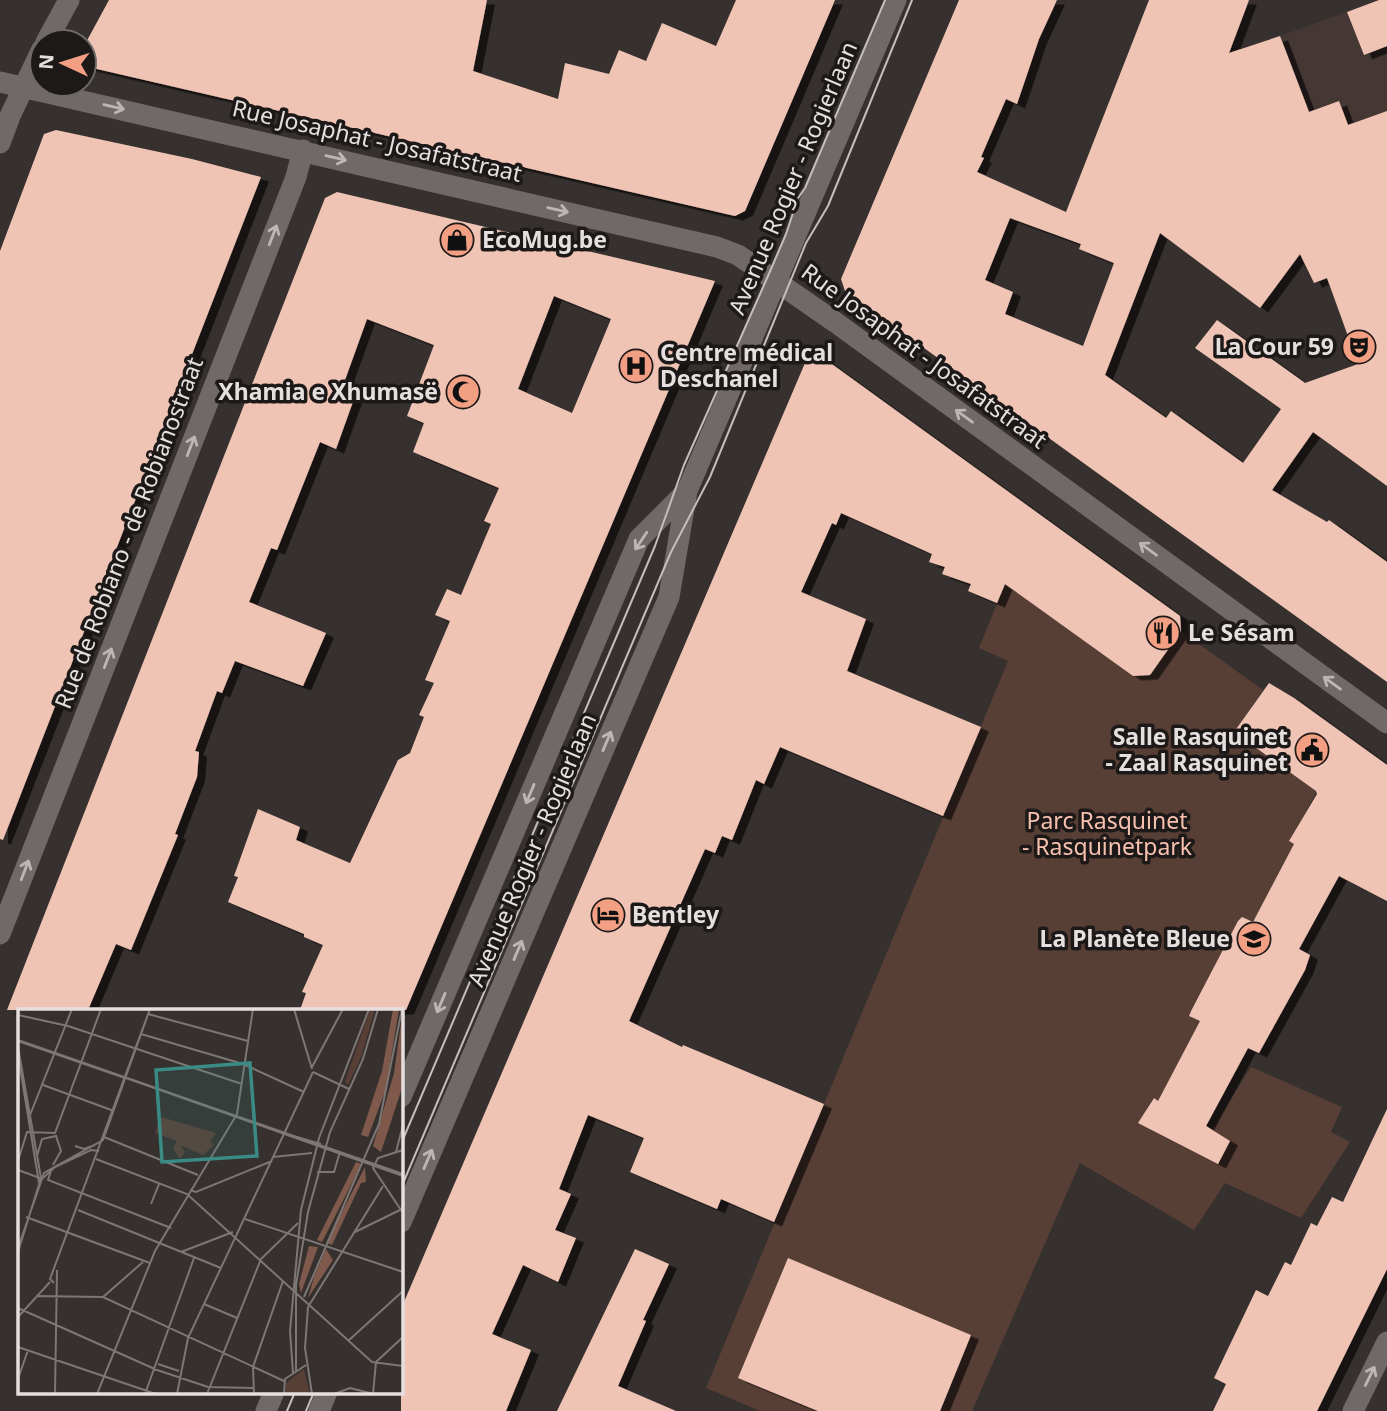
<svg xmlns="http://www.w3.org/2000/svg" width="1387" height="1411" font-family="'Noto Sans',sans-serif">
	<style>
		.built { fill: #443734 }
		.green { fill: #583f36 }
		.building { fill: #f0c4b5; fill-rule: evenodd; filter: url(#shadow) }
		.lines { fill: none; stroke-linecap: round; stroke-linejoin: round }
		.minor { stroke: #716967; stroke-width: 21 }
		.tertiary { stroke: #716967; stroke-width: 21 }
		.tram { stroke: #c3bdbc; stroke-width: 2 }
		.oneway { stroke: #bcb6b5 }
		.labels { text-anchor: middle; stroke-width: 7; stroke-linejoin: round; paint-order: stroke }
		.street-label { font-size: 23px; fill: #e5e0df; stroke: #1c1918 }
		.poi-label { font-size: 23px; font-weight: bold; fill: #e5e0df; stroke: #1c1918; text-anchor: start }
		.park-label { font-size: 23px; fill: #f7c0ae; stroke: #1c1918 }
		.inset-road { fill: none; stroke: #7c7675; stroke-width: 2 }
		.view { fill: #3a8b85; fill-opacity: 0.15; stroke: #3a8b85; stroke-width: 3.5 }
		.inset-edge { fill: none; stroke: #e5e0df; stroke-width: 3.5 }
	</style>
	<defs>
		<filter id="shadow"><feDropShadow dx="8" dy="4.5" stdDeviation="0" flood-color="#0009"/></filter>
	</defs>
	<rect width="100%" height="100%" fill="#36302e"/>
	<path class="built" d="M1379,0H1387V129L1206,114L1280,36Z"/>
	<path class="green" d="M1005,584L1133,676L1150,675L1181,631L1263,690L1234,732L1317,791L1290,841L1294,844L1253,922H1238L1191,1010L1189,1016L1200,1021L1158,1101L1153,1098L1143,1116L1197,1153L1251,1067L1342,1107L1331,1132L1350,1142L1301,1218L1225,1183L1194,1230L1080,1163L972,1411H760L706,1388L1008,661L979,648Z"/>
	<path class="building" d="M109,0H487L473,71L558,99L565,63L609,74L619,50L646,61L662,23L716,46L736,0H835L745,211L735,216L84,66V46Z
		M959,0H1057L1039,39L1017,104L1006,99L981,157L984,158L977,172L1066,212L1149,0H1249L1229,53L1280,36L1309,112L1339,101L1348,125L1387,111V486L1313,432L1272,490L1327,522L1329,520L1387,562V682L845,291L841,279ZM1010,218L1081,244L1079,249L1114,263L1083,346L1005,314L1013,292L985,280ZM1160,233L1260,308L1300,254L1314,283L1327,278L1358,364L1305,383L1217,320L1195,348L1281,409L1243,463L1171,411L1166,418L1105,375Z
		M1379,0H1387V46L1364,55L1347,12Z
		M56,130L192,159L261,177L3,840L0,839V251L44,134Z
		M337,192L715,281L406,1010H300L306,993L302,992L323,945L304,937V934L228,902L238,877L234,876L258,809L300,827L296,840L350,863L398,760L410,753L424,717L419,715L434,683L425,680L450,621L435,615L447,589L461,595L491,524L484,521L499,488L413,452L424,423L407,416L434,345L367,319L345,380L359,385L336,449L320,442L277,550L271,548L249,602L326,633L303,686L235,661L222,693L217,691L195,751L199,752L197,777L175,834L178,835L131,950L116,944L88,1010H7L325,198ZM554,296L611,319L572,413L518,389Z
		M811,349L1180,616L1181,631L1150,675L1133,676L1005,584L997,603L968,591L971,584L942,574L945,567L929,562L932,554L841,513L836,525L832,523L801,592L866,619L847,671L981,727L943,816L780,747L764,784L756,780L732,840L722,836L715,853L705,849L629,1021L682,1047L683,1045L824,1104L774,1222L721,1199L717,1209L630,1172L644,1138L588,1115L559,1189L571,1194L555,1230L576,1238L558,1282L523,1265L492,1334L531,1350L506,1411H401V1309Z
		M1269,683L1294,698L1387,765V901L1339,876L1299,949L1310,955L1305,970L1259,1053L1248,1048L1206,1126L1230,1141L1218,1164L1138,1123L1154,1098L1158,1101L1200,1021L1189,1016L1191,1011L1238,921L1242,917L1253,922L1294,844L1289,841L1317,794L1316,791L1234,732Z
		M1387,1109V1269L1317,1411H1213L1226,1384L1214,1378L1256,1290L1268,1296L1285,1262L1291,1265L1311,1223L1317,1226L1332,1197L1343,1202Z
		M635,1249L669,1264L643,1320L646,1321L618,1386L676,1411H557Z
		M788,1258L971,1335L940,1411H818L738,1378Z"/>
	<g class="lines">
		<path class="minor" d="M46,42L69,0
			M0,82L717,247L738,255L835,322L1387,723
			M0,143L10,116L42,49
			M0,934L296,177L303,150
			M1353,1411L1387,1342"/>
		<path class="tertiary" d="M401,1097L639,539L687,491
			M401,1222L669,597L687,491L896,0
			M266,1411L274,1392
			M319,1411L327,1392"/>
		<path class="tram" d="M401,1144L655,546L684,465L768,276L786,234L798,198L805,188L885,0
			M401,1188L671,552L710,477L806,243L828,206L912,0
			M287,1411L295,1392
			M306,1411L314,1392"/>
	</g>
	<defs><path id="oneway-shaft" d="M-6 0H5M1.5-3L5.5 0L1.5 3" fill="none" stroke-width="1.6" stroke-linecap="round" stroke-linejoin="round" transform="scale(1.75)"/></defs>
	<g class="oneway">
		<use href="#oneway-shaft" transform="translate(114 107) rotate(13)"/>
		<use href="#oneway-shaft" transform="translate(336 158) rotate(13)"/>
		<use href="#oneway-shaft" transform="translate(558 210) rotate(13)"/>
		<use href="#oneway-shaft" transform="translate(273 235) rotate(-69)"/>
		<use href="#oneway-shaft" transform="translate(964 416) rotate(-144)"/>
		<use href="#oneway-shaft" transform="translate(191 446) rotate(-69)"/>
		<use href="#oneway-shaft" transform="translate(641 541) rotate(124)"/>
		<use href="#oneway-shaft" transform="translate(1148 549) rotate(-144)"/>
		<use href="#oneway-shaft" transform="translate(108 658) rotate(-69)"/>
		<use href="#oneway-shaft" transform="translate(1332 683) rotate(-144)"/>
		<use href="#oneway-shaft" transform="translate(607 741) rotate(-67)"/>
		<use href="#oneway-shaft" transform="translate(530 794) rotate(113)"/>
		<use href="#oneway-shaft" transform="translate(25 870) rotate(-69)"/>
		<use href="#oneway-shaft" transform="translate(518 950) rotate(-67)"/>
		<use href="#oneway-shaft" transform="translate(441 1003) rotate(113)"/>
		<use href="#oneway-shaft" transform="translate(428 1159) rotate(-67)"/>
		<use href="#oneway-shaft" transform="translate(1370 1376) rotate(-64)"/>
	</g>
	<defs>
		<g id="shop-disc" transform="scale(1.75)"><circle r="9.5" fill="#f39f83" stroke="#1c1918"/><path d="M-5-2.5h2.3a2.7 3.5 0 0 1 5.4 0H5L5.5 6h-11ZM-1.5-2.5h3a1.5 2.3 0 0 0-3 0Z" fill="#111"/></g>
		<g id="theatre-disc" transform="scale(1.75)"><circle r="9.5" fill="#f39f83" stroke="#1c1918"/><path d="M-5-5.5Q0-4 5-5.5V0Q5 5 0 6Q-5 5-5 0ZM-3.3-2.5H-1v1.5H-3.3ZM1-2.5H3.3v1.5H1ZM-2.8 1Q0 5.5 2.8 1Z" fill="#111"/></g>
		<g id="hospital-disc" transform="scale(1.75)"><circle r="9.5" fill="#f39f83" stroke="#1c1918"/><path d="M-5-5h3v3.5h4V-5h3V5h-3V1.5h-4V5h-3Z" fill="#111"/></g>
		<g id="mosque-disc" transform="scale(1.75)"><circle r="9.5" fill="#f39f83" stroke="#1c1918"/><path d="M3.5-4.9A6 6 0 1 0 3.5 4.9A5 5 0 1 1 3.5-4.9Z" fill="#111"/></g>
		<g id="restaurant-disc" transform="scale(1.75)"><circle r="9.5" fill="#f39f83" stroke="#1c1918"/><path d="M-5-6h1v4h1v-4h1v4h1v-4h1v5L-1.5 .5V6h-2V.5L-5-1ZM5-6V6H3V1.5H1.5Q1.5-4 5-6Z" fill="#111"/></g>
		<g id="civic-disc" transform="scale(1.75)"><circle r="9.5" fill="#f39f83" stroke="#1c1918"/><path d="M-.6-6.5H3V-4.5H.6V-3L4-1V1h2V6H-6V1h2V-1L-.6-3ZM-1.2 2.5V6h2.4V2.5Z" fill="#111"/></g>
		<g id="hotel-disc" transform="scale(1.75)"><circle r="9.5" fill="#f39f83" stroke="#1c1918"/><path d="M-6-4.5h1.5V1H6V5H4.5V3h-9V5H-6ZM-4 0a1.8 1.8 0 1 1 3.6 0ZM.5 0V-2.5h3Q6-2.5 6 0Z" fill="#111"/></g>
		<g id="school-disc" transform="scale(1.75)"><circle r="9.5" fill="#f39f83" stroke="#1c1918"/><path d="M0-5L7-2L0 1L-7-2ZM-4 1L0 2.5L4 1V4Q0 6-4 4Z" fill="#111"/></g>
	</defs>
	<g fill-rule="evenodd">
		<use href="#shop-disc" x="457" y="240"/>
		<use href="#theatre-disc" x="1359" y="347"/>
		<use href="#hospital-disc" x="636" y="366"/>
		<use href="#mosque-disc" x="463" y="392"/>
		<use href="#restaurant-disc" x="1163" y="633"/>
		<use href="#civic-disc" x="1312" y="750"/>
		<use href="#hotel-disc" x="608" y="915"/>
		<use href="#school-disc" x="1254" y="939"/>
	</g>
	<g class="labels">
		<g class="street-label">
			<text transform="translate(377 141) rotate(13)" y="8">Rue Josaphat - Josafatstraat</text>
			<text transform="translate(793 178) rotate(-67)" y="8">Avenue Rogier - Rogierlaan</text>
			<text transform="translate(924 356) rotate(36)" y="8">Rue Josaphat - Josafatstraat</text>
			<text transform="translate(129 533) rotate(-69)" y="8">Rue de Robiano - de Robianostraat</text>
			<text transform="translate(532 850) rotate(-67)" y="8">Avenue Rogier - Rogierlaan</text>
		</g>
		<g class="poi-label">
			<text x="482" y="248">EcoMug.be</text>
			<text x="1334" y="355" text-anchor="end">La Cour 59</text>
			<text x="660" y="361">Centre médical<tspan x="660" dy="26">Deschanel</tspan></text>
			<text x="438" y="400" text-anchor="end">Xhamia e Xhumasë</text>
			<text x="1188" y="641">Le Sésam</text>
			<text x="1288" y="745" text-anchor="end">Salle Rasquinet<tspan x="1288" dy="26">- Zaal Rasquinet</tspan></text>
			<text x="632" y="923">Bentley</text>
			<text x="1230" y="947" text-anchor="end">La Planète Bleue</text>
		</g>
		<g class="park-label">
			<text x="1107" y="829">Parc Rasquinet<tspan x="1107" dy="26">- Rasquinetpark</tspan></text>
		</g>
	</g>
	<g transform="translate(18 1009)">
		<rect width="385" height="385" fill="#36302e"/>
		<path d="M352,0H357L343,49L330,76L327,73ZM143,108L198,124L192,133L196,136L185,146L162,136L167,143L162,150L155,140L159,132L137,124ZM286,360L292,385H268V374Z" fill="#583f36"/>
		<path d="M375,0H381L368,80L350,128L343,126L364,62ZM385,0V76L363,143L355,137L376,64ZM338,153L343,155L333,176L304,233L299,231ZM347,158L348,173L343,174L314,236L308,234ZM291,237L300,238L283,284L281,275ZM308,240L315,251L290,289L296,268Z" fill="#7f594c"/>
		<path class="inset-road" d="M276,0L294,60M130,5L230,32M0,6L50,17L224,75M123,25L225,55L286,83M0,31L385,165M0,32L107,69M0,38L23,169L0,243M0,46L21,174M294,58L325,0M295,63L331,80M108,69L385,167M25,76L96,102M12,106L54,0M86,128L180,166M279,128L303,135M57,137L66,140L77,136M385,141L360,149L355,159L385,204M378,143L385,116M19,147L24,130L38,127L43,142L35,156M255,148L294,144M78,150L169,185L354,353L385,357M0,152L9,123L37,124L83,0M34,159L30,171L153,219M0,161L22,169M299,163H316L322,143M24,170L37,158L73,141L81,142M172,181L178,183L254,152M133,195L141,175M60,201L203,259M8,208L132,254M227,210L385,263M335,224L384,200M0,239L26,164L85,131L132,0M163,243L215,223M36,274L32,270L132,0M18,287L85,288L266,372M85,288L125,253M286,288L361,115L384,0M186,295L219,309M0,299L139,361L190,378L235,379M0,308L32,273M330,332L385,282M0,338L138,385M358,353L385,328M140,355L161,362M278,362V276L290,203L312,123L345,50L360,0M275,364L272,322L283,201L301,129L351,0M0,370L10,341M37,385L39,261M79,385L137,242L219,105L235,0M127,385L176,249M159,385L170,329L295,63M189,385L243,250L280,214M236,385L235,358L265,272M266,385L267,370L288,356M294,385L287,339L290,298L365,177M316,385L332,379L356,385M355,385L358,353"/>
		<path class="view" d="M232,54L239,147L144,153L138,61Z"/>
		<rect width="385" height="385" class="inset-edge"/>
	</g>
	<g transform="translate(63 63) rotate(274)"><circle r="33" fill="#1c1918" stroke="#6c6968" stroke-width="2"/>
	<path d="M0-5L12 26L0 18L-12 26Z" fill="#f39f83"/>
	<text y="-10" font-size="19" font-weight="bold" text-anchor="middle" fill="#e5e0df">N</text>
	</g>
</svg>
